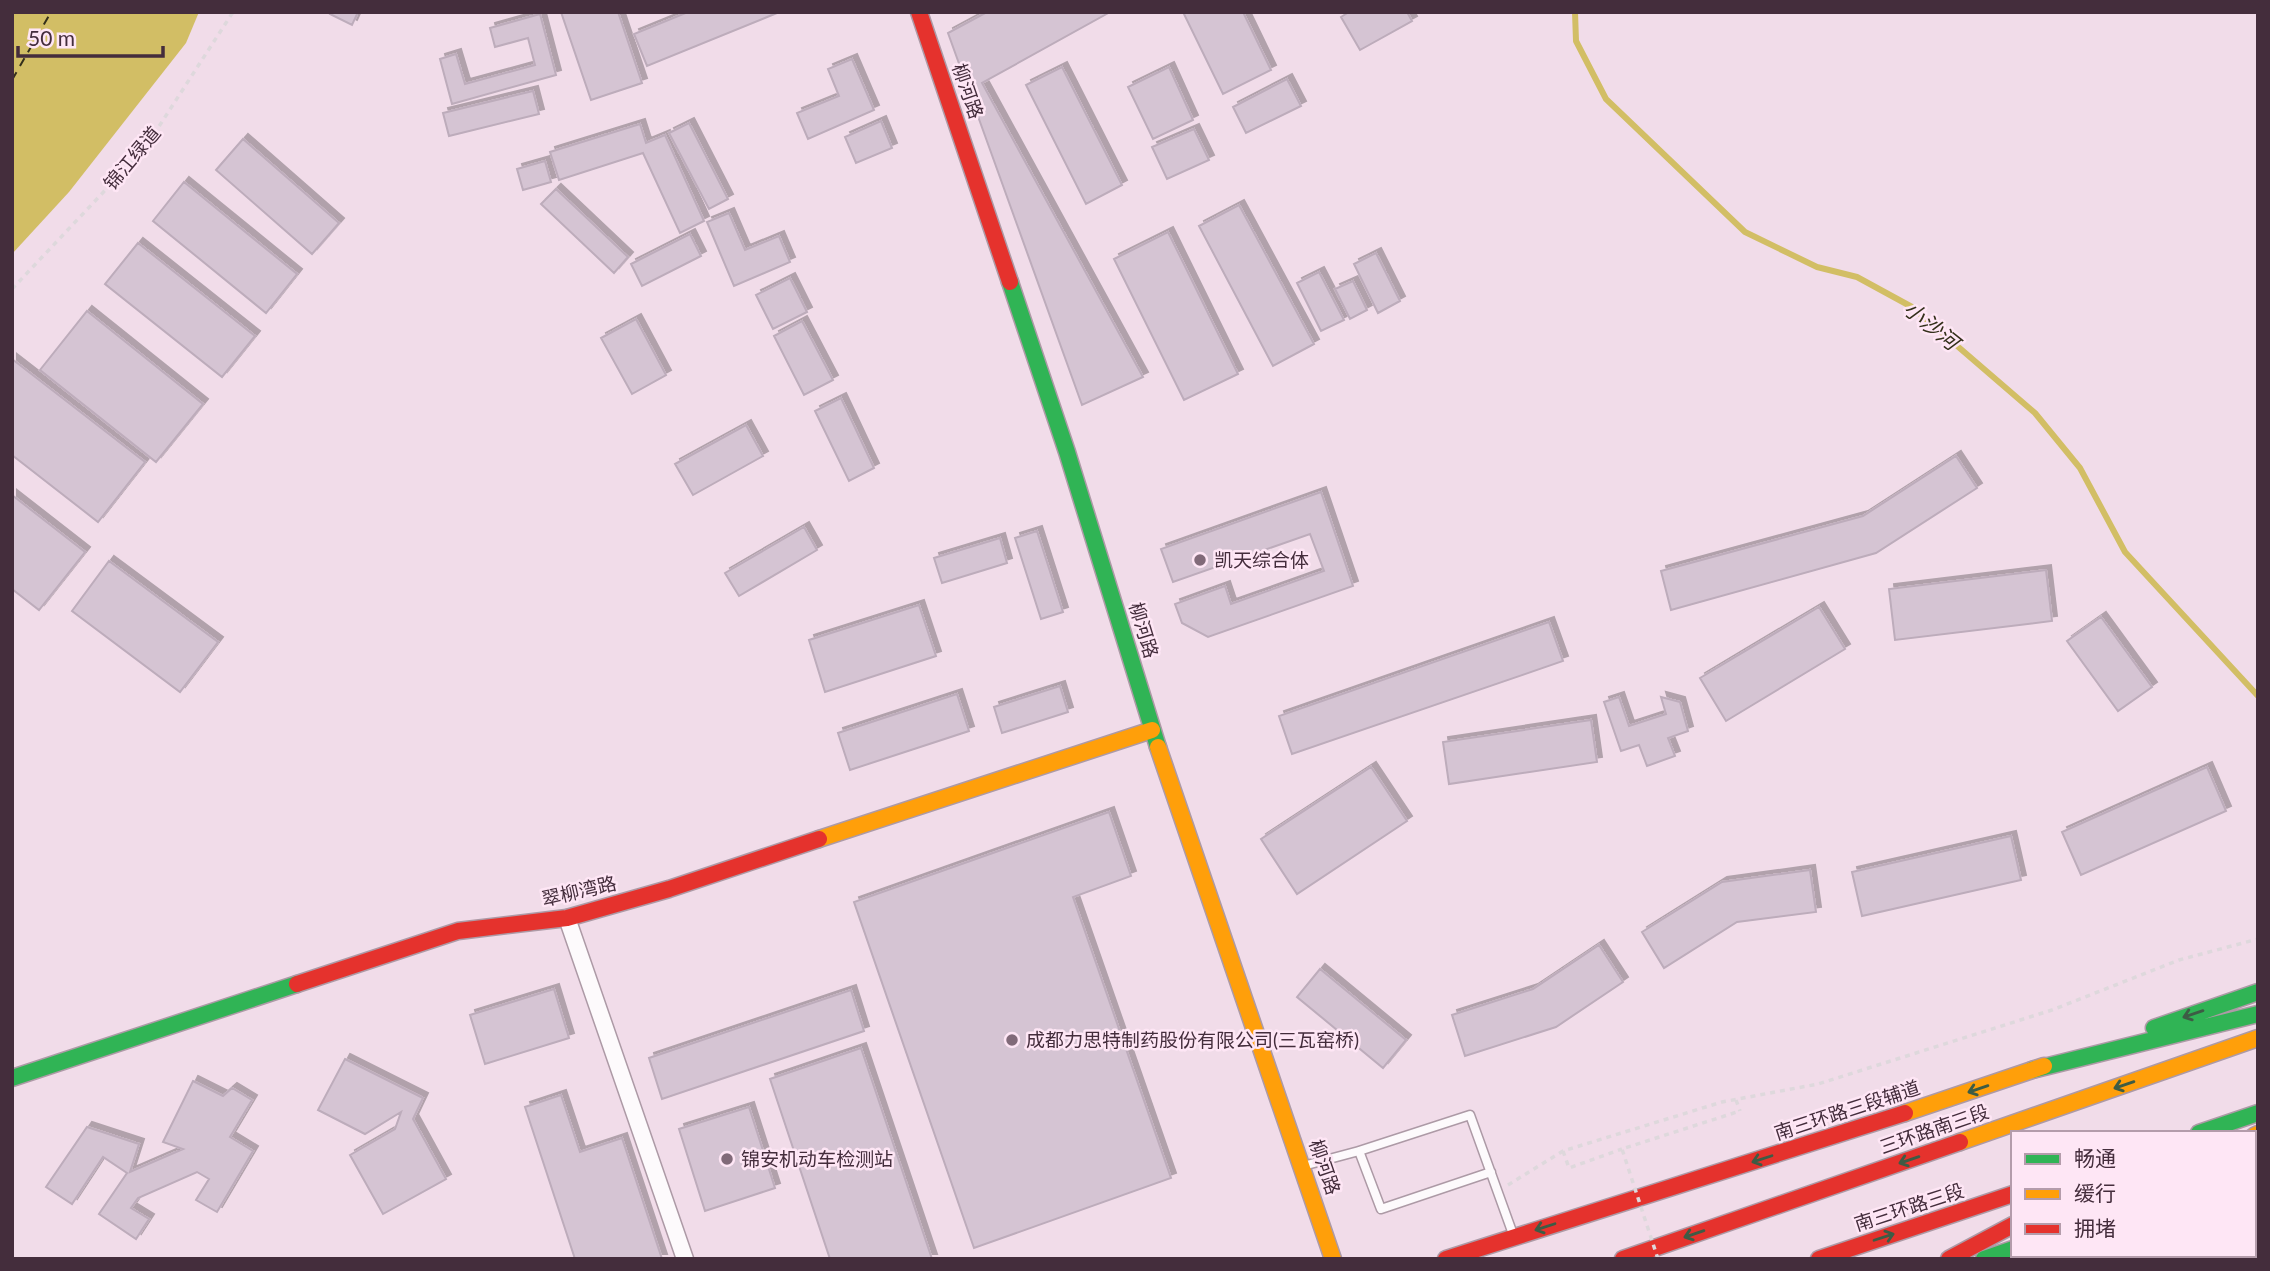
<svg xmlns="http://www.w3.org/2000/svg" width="2270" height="1271" font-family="Lato,'Noto Sans SC',sans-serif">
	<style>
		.water { fill: #d2be65 }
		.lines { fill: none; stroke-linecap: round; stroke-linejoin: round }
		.stream { stroke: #d2be65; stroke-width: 6 }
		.ferry { stroke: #34301b; stroke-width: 2; stroke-dasharray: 9 7; stroke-linecap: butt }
		.building { fill: #d5c4d3; stroke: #bdacbb; stroke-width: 2; filter: url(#shadow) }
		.lane-casing { stroke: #ad9aa6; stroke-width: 11 }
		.street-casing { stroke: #ad9aa6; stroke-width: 19 }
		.fast-casing { stroke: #ad9aa6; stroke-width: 19 }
		.slow-casing { stroke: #ad9aa6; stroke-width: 19 }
		.jam-casing { stroke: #ad9aa6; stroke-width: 19 }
		.path { stroke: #ded8dc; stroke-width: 3.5; stroke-dasharray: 5 5; stroke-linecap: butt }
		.lane { stroke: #fdfafc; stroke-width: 8 }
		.street { stroke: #fdfafc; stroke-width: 16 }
		.fast { stroke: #30b455; stroke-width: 16 }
		.slow { stroke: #ff9f0a; stroke-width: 16 }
		.jam { stroke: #e5322d; stroke-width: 16 }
		.path-bridge { stroke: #ded8dc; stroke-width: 3.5; stroke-dasharray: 5 5; stroke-linecap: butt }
		.oneway { stroke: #3d5c45 }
		.poi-dot { fill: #816a79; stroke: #fee6f5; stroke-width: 2.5 }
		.labels { text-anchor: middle; stroke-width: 5; stroke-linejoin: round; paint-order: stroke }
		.street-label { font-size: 19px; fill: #442d3c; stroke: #fee6f5 }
		.poi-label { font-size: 19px; fill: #442d3c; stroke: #fee6f5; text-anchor: start }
		.water-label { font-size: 21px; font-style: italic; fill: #34301b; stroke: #fee6f5 }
	</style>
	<defs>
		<filter id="shadow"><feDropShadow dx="5" dy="-5" stdDeviation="0" flood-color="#0004"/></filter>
	</defs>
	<rect width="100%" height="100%" fill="#f1dce9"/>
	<path class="water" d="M12,12H199L186,43L69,192L12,254Z"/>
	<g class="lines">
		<path class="stream" d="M1575,12L1576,41L1606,99L1745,232L1817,267L1857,277L1912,307L2035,413L2080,468L2125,552L2258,696"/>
		<path class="ferry" d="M12,80L51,12"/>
	</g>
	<path class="building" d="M331,12H358L352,25L330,14Z
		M561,12H618L642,83L591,100Z
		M688,12H777V13L647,66L634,34Z
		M987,12H1110L982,83L1143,377L1082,405L948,33Z
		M1183,12H1243L1271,70L1223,94Z
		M1349,12H1407L1412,21L1360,50L1341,17Z
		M540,14L556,75L452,104L440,59L456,54L465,84L535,65L528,38L495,47L490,28Z
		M852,59L874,110L808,139L797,113L839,96L828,69Z
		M1062,67L1122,185L1086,204L1026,85Z
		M1169,67L1193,120L1153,139L1128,87Z
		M1287,79L1301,106L1246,133L1233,107Z
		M533,91L539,114L449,136L443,113Z
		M881,121L892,148L856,163L845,137Z
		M689,123L728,199L709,209L669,133Z
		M640,124L646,143L665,135L704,221L680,233L643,153L559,180L550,152Z
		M1194,129L1209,160L1167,179L1152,147Z
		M243,139L339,223L312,254L216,170Z
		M545,161L551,182L523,190L517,169Z
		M184,182L297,274L266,313L153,221Z
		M556,189L628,257L614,273L541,204Z
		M1239,205L1314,344L1273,366L1199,226Z
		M729,213L745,250L779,236L790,262L734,286L707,222Z
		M1168,232L1238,374L1184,400L1114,259Z
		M690,234L701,256L642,286L631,264Z
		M138,243L255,336L222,377L105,284Z
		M1376,253L1400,301L1378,313L1354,264Z
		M1319,272L1344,320L1321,331L1297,283Z
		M790,278L807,312L773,329L756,295Z
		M1353,281L1367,310L1350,319L1335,289Z
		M87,311L203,404L156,462L40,370Z
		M636,319L666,375L632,394L601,338Z
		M802,321L833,380L804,395L774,336Z
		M12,359L145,462L98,522L12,455Z
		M841,398L874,468L849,481L815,411Z
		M746,425L763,456L693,495L675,464Z
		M1956,456L1977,488L1876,553L1671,610L1661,571L1863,516Z
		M1321,492L1353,586L1208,637L1182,623L1175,604L1225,586L1231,604L1324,571L1310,534L1173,582L1161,549Z
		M12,495L85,552L39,610L12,589Z
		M804,527L817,550L739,596L725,573Z
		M1037,531L1063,612L1041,619L1015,538Z
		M1000,538L1007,563L942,583L934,558Z
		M109,561L218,642L180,692L72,611Z
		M2046,570L2052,621L1895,640L1889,589Z
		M919,605L936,656L825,692L809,640Z
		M1819,607L1845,649L1726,721L1700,678Z
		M2101,617L2152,687L2118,711L2067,641Z
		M1549,622L1563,661L1292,754L1279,716Z
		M1060,686L1068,712L1002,733L994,707Z
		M957,694L969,731L850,770L838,733Z
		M1619,697L1629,726L1666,714L1661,697L1680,702L1688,731L1668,738L1675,756L1647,766L1639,745L1621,751L1604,702Z
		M1591,720L1597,762L1449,784L1443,742Z
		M1371,767L1407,821L1297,894L1261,839Z
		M2207,767L2226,811L2081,875L2062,832Z
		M1109,812L1131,876L1073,897L1171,1178L974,1248L854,902Z
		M2011,836L2021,880L1862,916L1852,872Z
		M1810,870L1816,912L1737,922L1664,968L1642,932L1722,882Z
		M1599,945L1623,982L1556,1027L1465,1056L1452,1015L1533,989Z
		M1320,969L1406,1040L1383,1068L1297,997Z
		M554,989L569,1038L485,1064L470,1015Z
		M851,990L864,1031L662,1099L649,1058Z
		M861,1048L932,1259H830L770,1079Z
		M345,1059L423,1098L413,1119L446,1179L383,1214L350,1155L395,1129L401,1112L365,1134L318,1110Z
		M193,1081L223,1096L232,1088L252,1100L230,1137L253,1151L217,1212L196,1200L209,1179L197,1172L138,1198L131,1208L149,1219L136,1239L99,1214L127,1173L103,1157L72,1204L46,1187L87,1127L139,1144L130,1172L183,1149L163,1142Z
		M561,1095L580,1152L622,1138L662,1259H575L525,1107Z
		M749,1107L775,1188L705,1211L679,1129Z"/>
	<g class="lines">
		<g class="lane-casing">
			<path id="lane" d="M1359,1151L1381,1209L1491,1172
				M1303,1166L1359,1151L1470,1115L1514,1237"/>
		</g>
		<g class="street-casing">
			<path id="street" d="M567,918L685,1259"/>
		</g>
		<g class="fast-casing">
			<path id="fast" d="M1010,282L1067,452L1158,747
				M2154,1028L2258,992
				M2032,1070L2258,1014
				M12,1078L297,984
				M2199,1133L2258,1113
				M1984,1259L2013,1249"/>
		</g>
		<g class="slow-casing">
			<path id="slow" d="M1158,747L1333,1259
				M819,839L1152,730
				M1905,1113L2044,1066
				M2254,1136L2258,1134
				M1960,1142L2258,1038
				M2254,1169L2258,1168"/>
		</g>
		<g class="jam-casing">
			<path id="jam" d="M919,12L1010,282
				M297,984L458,931L567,918L669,889L819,839
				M1446,1259L1905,1113
				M1623,1259L1960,1142
				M1819,1259L2013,1194
				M1949,1259L2013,1225"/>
		</g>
		<path class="path" d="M12,289L145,148L233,12
			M1736,1100L1740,1111
			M1563,1151L1569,1168L1622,1149
			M1508,1185L1563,1151L1722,1102L1818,1084L2052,1010L2179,960L2258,939
			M2056,1259L2066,1255"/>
		<use href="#lane" class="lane"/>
		<use href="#street" class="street"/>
		<use href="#fast" class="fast"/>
		<use href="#slow" class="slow"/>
		<use href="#jam" class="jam"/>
		<path class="path-bridge" d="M1658,1259L1622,1149L1740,1111"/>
	</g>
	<defs><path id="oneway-shaft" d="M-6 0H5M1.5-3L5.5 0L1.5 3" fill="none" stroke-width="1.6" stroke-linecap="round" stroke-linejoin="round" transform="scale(1.75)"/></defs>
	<g class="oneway">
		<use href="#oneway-shaft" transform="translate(2193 1014) rotate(161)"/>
		<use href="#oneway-shaft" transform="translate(2124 1085) rotate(161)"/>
		<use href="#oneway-shaft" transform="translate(1978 1089) rotate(161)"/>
		<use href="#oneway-shaft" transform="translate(1762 1159) rotate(162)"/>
		<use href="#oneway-shaft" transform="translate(1909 1160) rotate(161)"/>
		<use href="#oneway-shaft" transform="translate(1545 1227) rotate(162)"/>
		<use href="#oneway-shaft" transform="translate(1694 1234) rotate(161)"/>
		<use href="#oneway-shaft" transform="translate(1884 1237) rotate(-18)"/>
	</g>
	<g class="poi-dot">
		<circle cx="1200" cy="560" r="7"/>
		<circle cx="1012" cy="1040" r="7"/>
		<circle cx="727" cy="1159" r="7"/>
	</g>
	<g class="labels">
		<g class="street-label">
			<text transform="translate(968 91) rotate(71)" y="7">柳河路</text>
			<text transform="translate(132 158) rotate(-50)" y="7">锦江绿道</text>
			<text transform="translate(1144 630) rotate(73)" y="7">柳河路</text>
			<text transform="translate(579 891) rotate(-13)" y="7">翠柳湾路</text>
			<text transform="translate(1847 1110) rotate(-18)" y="7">南三环路三段辅道</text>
			<text transform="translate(1934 1129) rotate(-19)" y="7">三环路南三段</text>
			<text transform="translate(1325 1167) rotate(71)" y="7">柳河路</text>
			<text transform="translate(1909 1207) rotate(-18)" y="7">南三环路三段</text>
		</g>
		<g class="poi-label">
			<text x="1214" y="567">凯天综合体</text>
			<text x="1026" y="1047">成都力思特制药股份有限公司(三瓦窑桥)</text>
			<text x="741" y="1166">锦安机动车检测站</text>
		</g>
		<g class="water-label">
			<text transform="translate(1931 326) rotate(39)" y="7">小沙河</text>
		</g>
	</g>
	<rect width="2270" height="1271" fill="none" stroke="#442d3c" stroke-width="28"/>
	<rect x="2011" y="1131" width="245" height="126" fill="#fee6f5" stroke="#b49cab" stroke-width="2"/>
	<rect x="2025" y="1154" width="35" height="10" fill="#30b455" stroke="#b49cab" stroke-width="2"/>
	<text x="2074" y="1166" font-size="21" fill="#442d3c">畅通</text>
	<rect x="2025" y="1189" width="35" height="10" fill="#ff9f0a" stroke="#b49cab" stroke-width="2"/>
	<text x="2074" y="1201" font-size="21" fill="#442d3c">缓行</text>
	<rect x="2025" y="1224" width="35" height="10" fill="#e5322d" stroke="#b49cab" stroke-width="2"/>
	<text x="2074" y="1236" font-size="21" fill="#442d3c">拥堵</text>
	<path d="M18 46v10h145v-10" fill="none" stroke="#442d3c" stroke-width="3.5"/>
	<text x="28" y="46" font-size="21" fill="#442d3c" stroke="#fee6f5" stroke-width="5" paint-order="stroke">50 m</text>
</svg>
